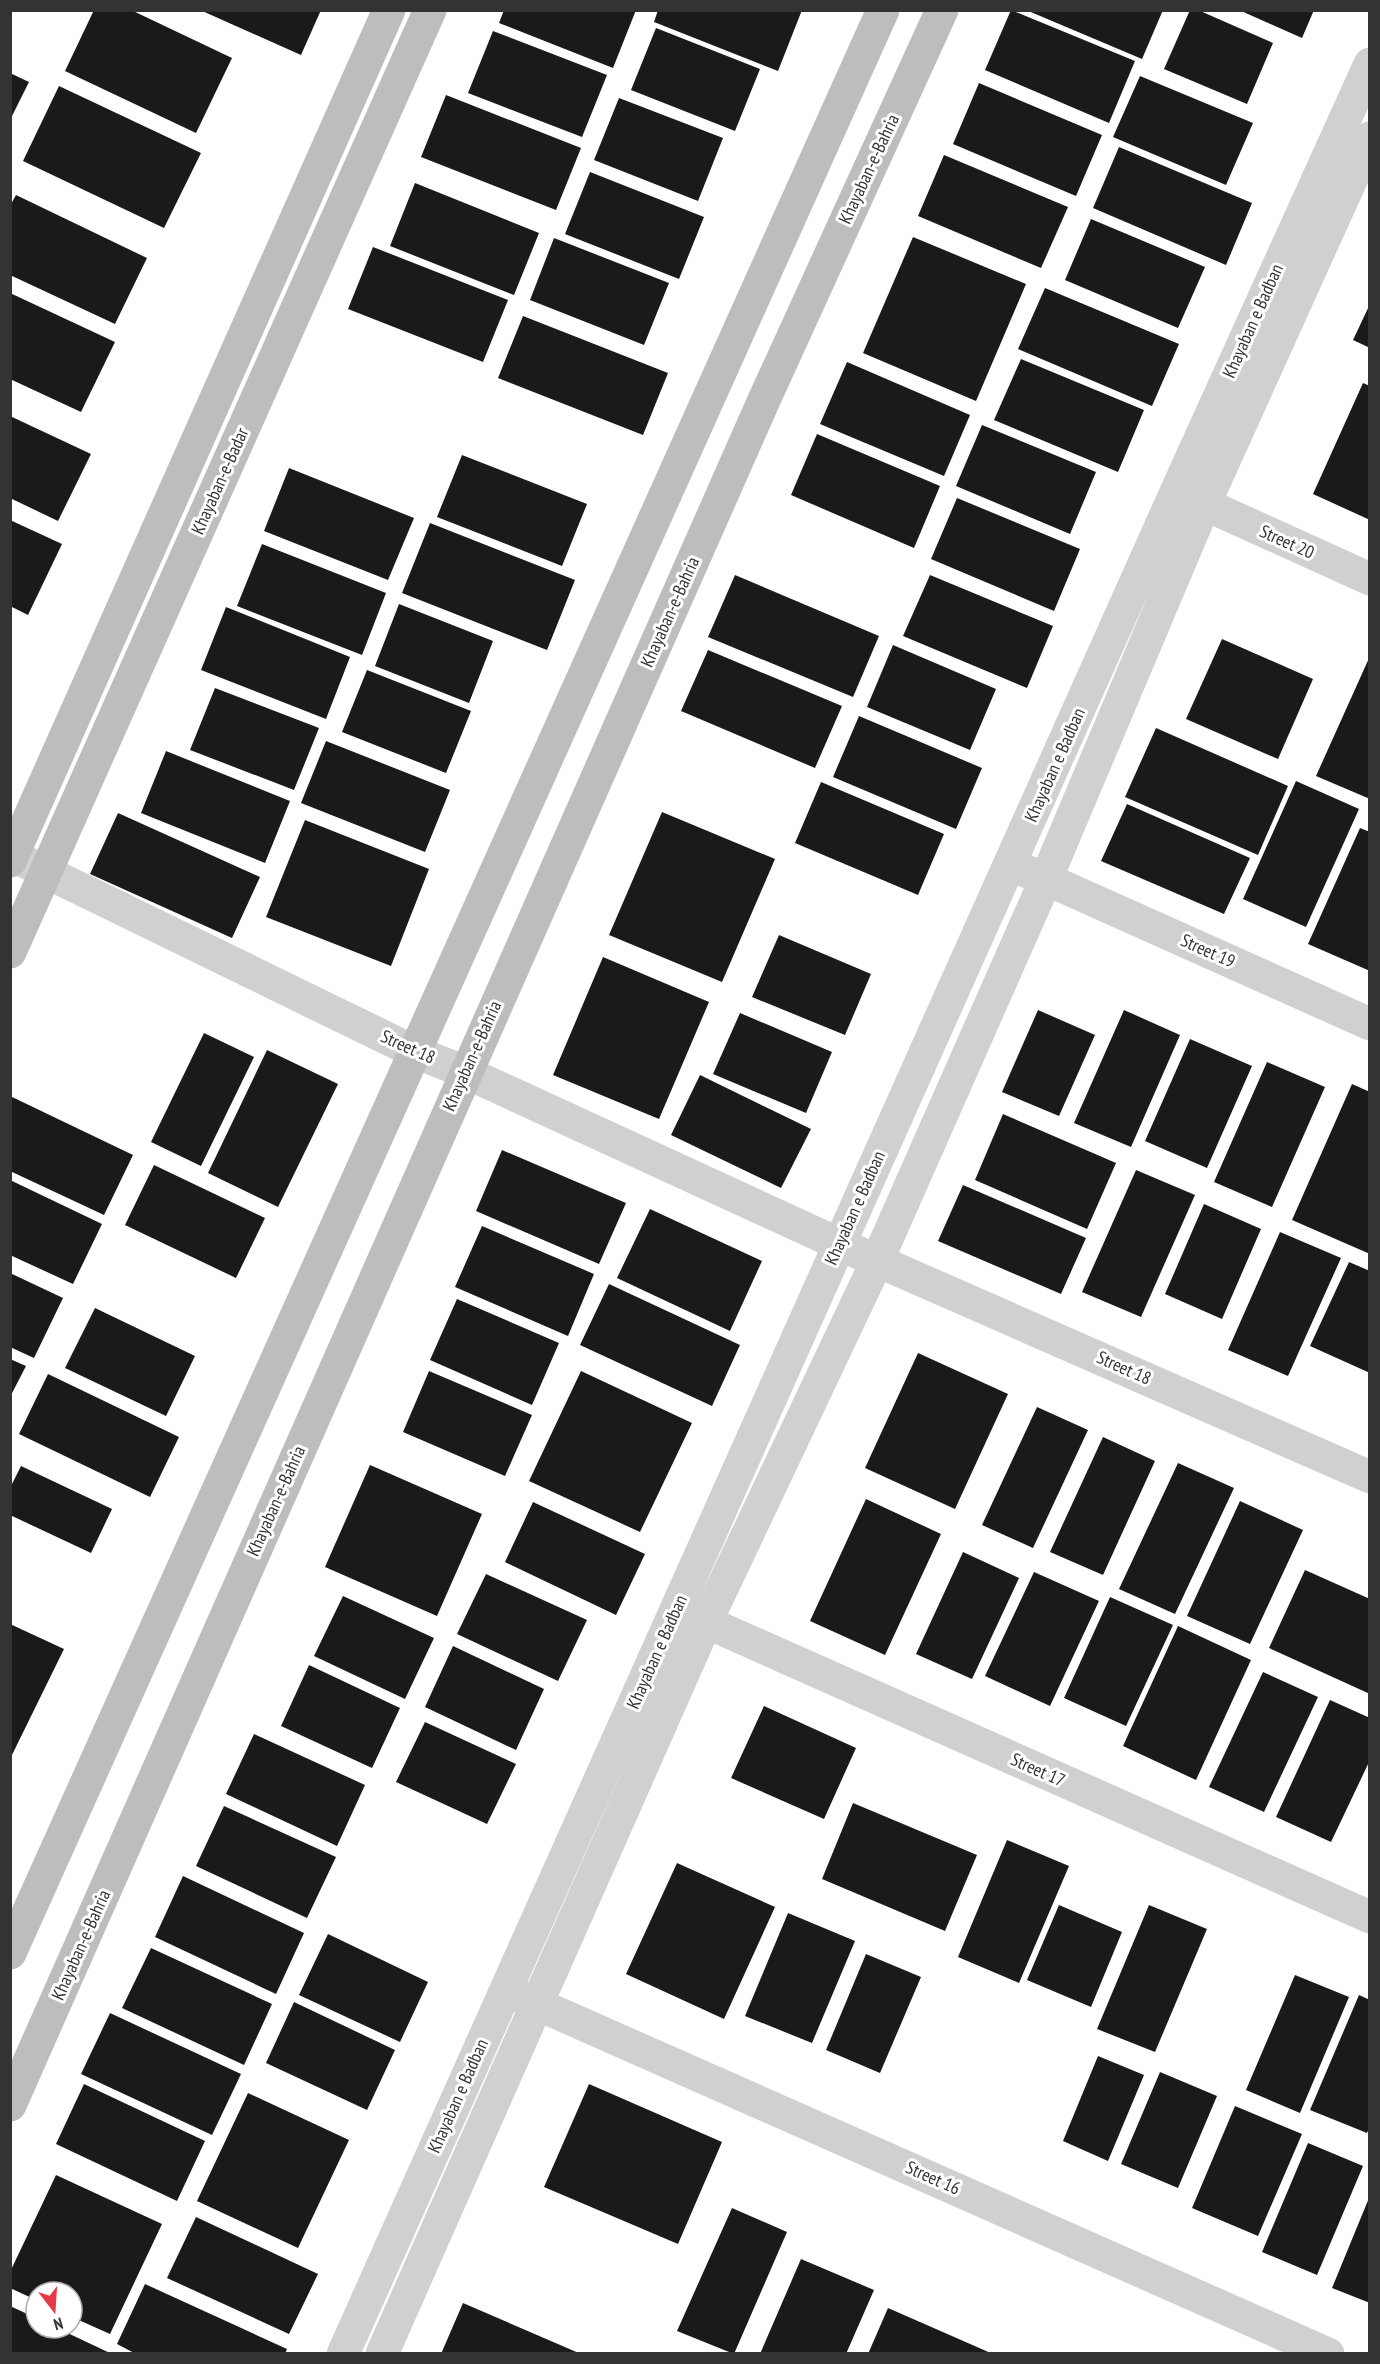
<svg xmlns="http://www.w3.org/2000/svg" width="1380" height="2364" font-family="'PT Sans Narrow',sans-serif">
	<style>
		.building { fill: #1a1a1a }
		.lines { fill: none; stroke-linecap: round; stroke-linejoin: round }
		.minor { stroke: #d0d0d0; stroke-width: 33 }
		.tertiary { stroke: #d0d0d0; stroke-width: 33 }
		.secondary { stroke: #bdbdbd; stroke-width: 33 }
		.labels { text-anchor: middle; stroke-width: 6; stroke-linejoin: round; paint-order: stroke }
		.street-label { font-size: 18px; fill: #333; stroke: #fff }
	</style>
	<rect width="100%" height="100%" fill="#fff"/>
	<path class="building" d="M94,10H131L232,58L196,133L65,71Z
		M200,10H321L301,55Z
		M504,10H636L613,68L499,23Z
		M658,10H802L778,71L654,22Z
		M1011,10L1135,61L1109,123L985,70Z
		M1026,10H1163L1142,59Z
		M1190,10H1198L1273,43L1247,104L1164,69Z
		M1239,10H1314L1302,38Z
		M656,28L760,69L735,131L631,90Z
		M493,31L607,75L582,137L468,93Z
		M10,73L29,82L10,120Z
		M1140,76L1253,123L1226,185L1113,137Z
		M979,83L1102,135L1076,196L953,144Z
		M59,86L201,153L164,228L23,161Z
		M446,95L581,148L556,210L421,157Z
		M619,98L723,138L698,201L594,160Z
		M1119,147L1252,203L1226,265L1093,208Z
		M944,155L1068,207L1041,268L918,216Z
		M590,172L704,217L679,279L565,234Z
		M415,183L539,233L514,295L390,246Z
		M16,195L147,258L115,324L10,275V206Z
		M1091,219L1205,267L1178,328L1065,280Z
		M913,237L1026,284L976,401L863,353Z
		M554,238L669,283L644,345L530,300Z
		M373,247L508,300L483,362L348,309Z
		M1045,288L1179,344L1152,406L1018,349Z
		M10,293L115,342L81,412L10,379Z
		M1370,304V348L1353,340Z
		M523,316L668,373L643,435L498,378Z
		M1021,359L1144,410L1118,472L994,420Z
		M847,362L970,415L944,476L820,424Z
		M1363,383L1370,386V520L1313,494Z
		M10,416L91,454L58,521L10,498Z
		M982,425L1096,472L1070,534L956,486Z
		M817,434L940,486L914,548L791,495Z
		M462,455L587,504L562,566L437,517Z
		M289,468L414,518L388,580L264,531Z
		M957,498L1080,549L1054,611L931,559Z
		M10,520L62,544L28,615L10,606Z
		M430,523L575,580L547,650L402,593Z
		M262,544L386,593L362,655L237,606Z
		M735,575L879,636L853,697L708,637Z
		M930,575L1053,626L1027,688L903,636Z
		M399,604L493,641L469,703L375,666Z
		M226,607L350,657L326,719L201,670Z
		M1222,639L1313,679L1278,759L1186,719Z
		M893,645L996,689L970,750L867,707Z
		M708,650L842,706L815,768L681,711Z
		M1370,656V799L1316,776Z
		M367,670L471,711L446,773L342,732Z
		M215,688L319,728L294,790L190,750Z
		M859,716L982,768L956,829L833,777Z
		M1156,728L1288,786L1258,855L1125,797Z
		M326,741L450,790L425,852L301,803Z
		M166,751L290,801L265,863L141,813Z
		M1296,781L1359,809L1306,927L1243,899Z
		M821,782L944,834L918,895L795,843Z
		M1127,804L1250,858L1224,914L1101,861Z
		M662,812L775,859L722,982L609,935Z
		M118,813L260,877L232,938L90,874Z
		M305,820L429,869L391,966L266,917Z
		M1360,828L1370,832V971L1308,944Z
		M779,935L871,974L845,1035L752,997Z
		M603,957L709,1002L659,1119L553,1075Z
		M1038,1010L1095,1035L1059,1116L1002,1092Z
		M1124,1010L1180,1035L1131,1147L1074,1123Z
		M740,1013L832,1052L806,1113L713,1074Z
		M204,1033L254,1057L201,1166L151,1142Z
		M1190,1039L1252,1066L1207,1168L1145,1141Z
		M267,1050L338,1084L278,1207L208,1173Z
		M1267,1062L1325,1087L1272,1207L1214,1182Z
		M700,1075L811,1129L781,1188L671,1135Z
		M1352,1084L1370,1092V1254L1292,1220Z
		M10,1096L133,1155L104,1215L10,1171Z
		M1003,1114L1116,1163L1087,1229L975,1180Z
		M502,1150L626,1203L599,1264L476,1211Z
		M154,1165L265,1218L236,1278L125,1225Z
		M1136,1170L1195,1195L1141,1317L1082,1292Z
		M10,1180L102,1224L73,1284L10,1255Z
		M963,1185L1086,1238L1061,1294L938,1241Z
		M1204,1204L1261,1229L1222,1319L1165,1294Z
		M650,1209L762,1261L730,1331L617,1278Z
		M482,1226L594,1274L568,1336L455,1287Z
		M1280,1232L1341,1258L1288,1376L1228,1350Z
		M1349,1262L1370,1271V1373L1310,1346Z
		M10,1273L63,1298L34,1358L10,1347Z
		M609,1284L740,1345L712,1406L580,1345Z
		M457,1299L559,1343L532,1405L430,1360Z
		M95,1308L195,1356L166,1416L65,1368Z
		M918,1353L1008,1394L955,1509L865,1468Z
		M10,1359L26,1366L10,1397Z
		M429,1371L532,1415L505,1476L403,1432Z
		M581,1371L692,1423L640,1532L529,1481Z
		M48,1374L179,1437L150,1497L19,1434Z
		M1037,1407L1088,1430L1033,1548L982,1525Z
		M1103,1437L1155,1461L1103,1575L1050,1552Z
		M1178,1463L1234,1488L1175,1614L1119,1589Z
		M370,1465L482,1514L437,1616L325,1567Z
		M21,1466L112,1509L91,1553L10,1515V1488Z
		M866,1499L941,1534L885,1655L810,1621Z
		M1240,1501L1303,1530L1250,1644L1187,1616Z
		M533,1502L645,1554L616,1615L505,1562Z
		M963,1552L1019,1578L972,1679L916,1654Z
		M1305,1570L1370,1599V1694L1269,1648Z
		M1034,1572L1099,1601L1050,1706L985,1676Z
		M486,1574L587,1620L558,1681L457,1634Z
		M343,1596L434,1638L405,1699L314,1656Z
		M1110,1597L1173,1625L1126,1726L1064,1698Z
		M10,1624L64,1649L10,1759Z
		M1178,1626L1251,1660L1196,1780L1123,1746Z
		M453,1646L544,1689L516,1750L425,1707Z
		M309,1665L400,1708L372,1768L281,1726Z
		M1263,1672L1318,1697L1264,1812L1209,1787Z
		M1330,1700L1370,1718V1760L1331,1842L1276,1817Z
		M764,1706L856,1748L824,1819L731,1778Z
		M425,1722L516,1764L487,1824L396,1782Z
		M254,1734L365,1785L337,1846L226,1794Z
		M853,1803L977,1855L945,1931L822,1879Z
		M224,1806L336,1857L307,1918L196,1866Z
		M1007,1840L1069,1866L1019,1983L958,1957Z
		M677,1863L775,1907L724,2019L626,1974Z
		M183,1876L304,1933L276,1994L155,1937Z
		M1059,1905L1122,1932L1091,2007L1027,1980Z
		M1149,1905L1207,1929L1155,2052L1097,2029Z
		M788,1913L855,1941L812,2043L745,2016Z
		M328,1934L428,1982L400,2042L299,1995Z
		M151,1948L272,2004L244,2065L122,2008Z
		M866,1954L921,1977L880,2073L826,2050Z
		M1295,1975L1349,1997L1300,2113L1246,2090Z
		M1359,1995L1370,2000V2126L1367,2133L1310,2110Z
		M294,2002L395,2050L367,2110L266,2063Z
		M110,2013L241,2074L212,2135L81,2074Z
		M1098,2056L1144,2075L1108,2161L1063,2141Z
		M1160,2072L1217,2096L1178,2188L1121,2164Z
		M84,2084L205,2141L177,2201L56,2144Z
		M589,2084L722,2142L678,2244L544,2187Z
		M248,2093L349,2140L298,2248L197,2201Z
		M1235,2106L1302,2134L1258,2236L1192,2208Z
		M1308,2143L1363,2166L1317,2275L1262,2252Z
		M56,2175L162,2224L110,2334L72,2317V2292H36V2300L10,2288V2272Z
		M1369,2198H1370V2303L1332,2288Z
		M732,2208L787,2232L734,2354L677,2331Z
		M196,2217L318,2274L289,2334L167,2278Z
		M801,2259L874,2290L846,2354H760Z
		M145,2284L287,2349L285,2354H136L117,2344Z
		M463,2303L581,2354H441Z
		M10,2306L36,2318V2328H57L112,2354H10Z
		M888,2308L993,2354H868Z"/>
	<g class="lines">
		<path class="minor" d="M1178,492L1370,579
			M13,856L415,1052L465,1072L839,1244L1370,1477
			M1010,865L1046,879L1370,1024
			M680,1612L706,1622L1370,1917
			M510,1992L1328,2354"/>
		<path class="tertiary" d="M343,2354L1176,492L1370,64
			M382,2354L706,1622L878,1259L1046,879L1204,505L1370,138"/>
		<path class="secondary" d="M10,861L389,10
			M10,952L430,10
			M10,1953L883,10
			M10,2105L764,400L942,10"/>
	</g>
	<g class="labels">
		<g class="street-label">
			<text transform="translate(869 169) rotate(-65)" y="6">Khayaban-e-Bahria</text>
			<text transform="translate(1253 321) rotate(-66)" y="6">Khayaban e Badban</text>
			<text transform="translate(220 481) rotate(-66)" y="6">Khayaban-e-Badar</text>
			<text transform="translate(1287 542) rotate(24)" y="6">Street 20</text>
			<text transform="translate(670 612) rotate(-66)" y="6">Khayaban-e-Bahria</text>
			<text transform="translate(1055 765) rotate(-66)" y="6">Khayaban e Badban</text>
			<text transform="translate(1208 951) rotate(24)" y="6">Street 19</text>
			<text transform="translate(408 1047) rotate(24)" y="6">Street 18</text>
			<text transform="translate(472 1056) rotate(-66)" y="6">Khayaban-e-Bahria</text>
			<text transform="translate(855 1208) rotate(-66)" y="6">Khayaban e Badban</text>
			<text transform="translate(1124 1368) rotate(24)" y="6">Street 18</text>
			<text transform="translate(276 1501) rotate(-66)" y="6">Khayaban-e-Bahria</text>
			<text transform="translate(657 1652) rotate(-66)" y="6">Khayaban e Badban</text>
			<text transform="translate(1038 1770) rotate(24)" y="6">Street 17</text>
			<text transform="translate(81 1945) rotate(-66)" y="6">Khayaban-e-Bahria</text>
			<text transform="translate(458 2096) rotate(-66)" y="6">Khayaban e Badban</text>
			<text transform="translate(933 2178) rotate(24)" y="6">Street 16</text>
		</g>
	</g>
	<rect width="1380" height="2364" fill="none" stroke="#333333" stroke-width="24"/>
	<g transform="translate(54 2310) rotate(163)"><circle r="28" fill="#ffffff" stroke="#adadad" stroke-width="1.5"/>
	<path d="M0-4.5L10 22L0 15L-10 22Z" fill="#e63946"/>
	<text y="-9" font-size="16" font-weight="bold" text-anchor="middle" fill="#333333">N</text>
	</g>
</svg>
